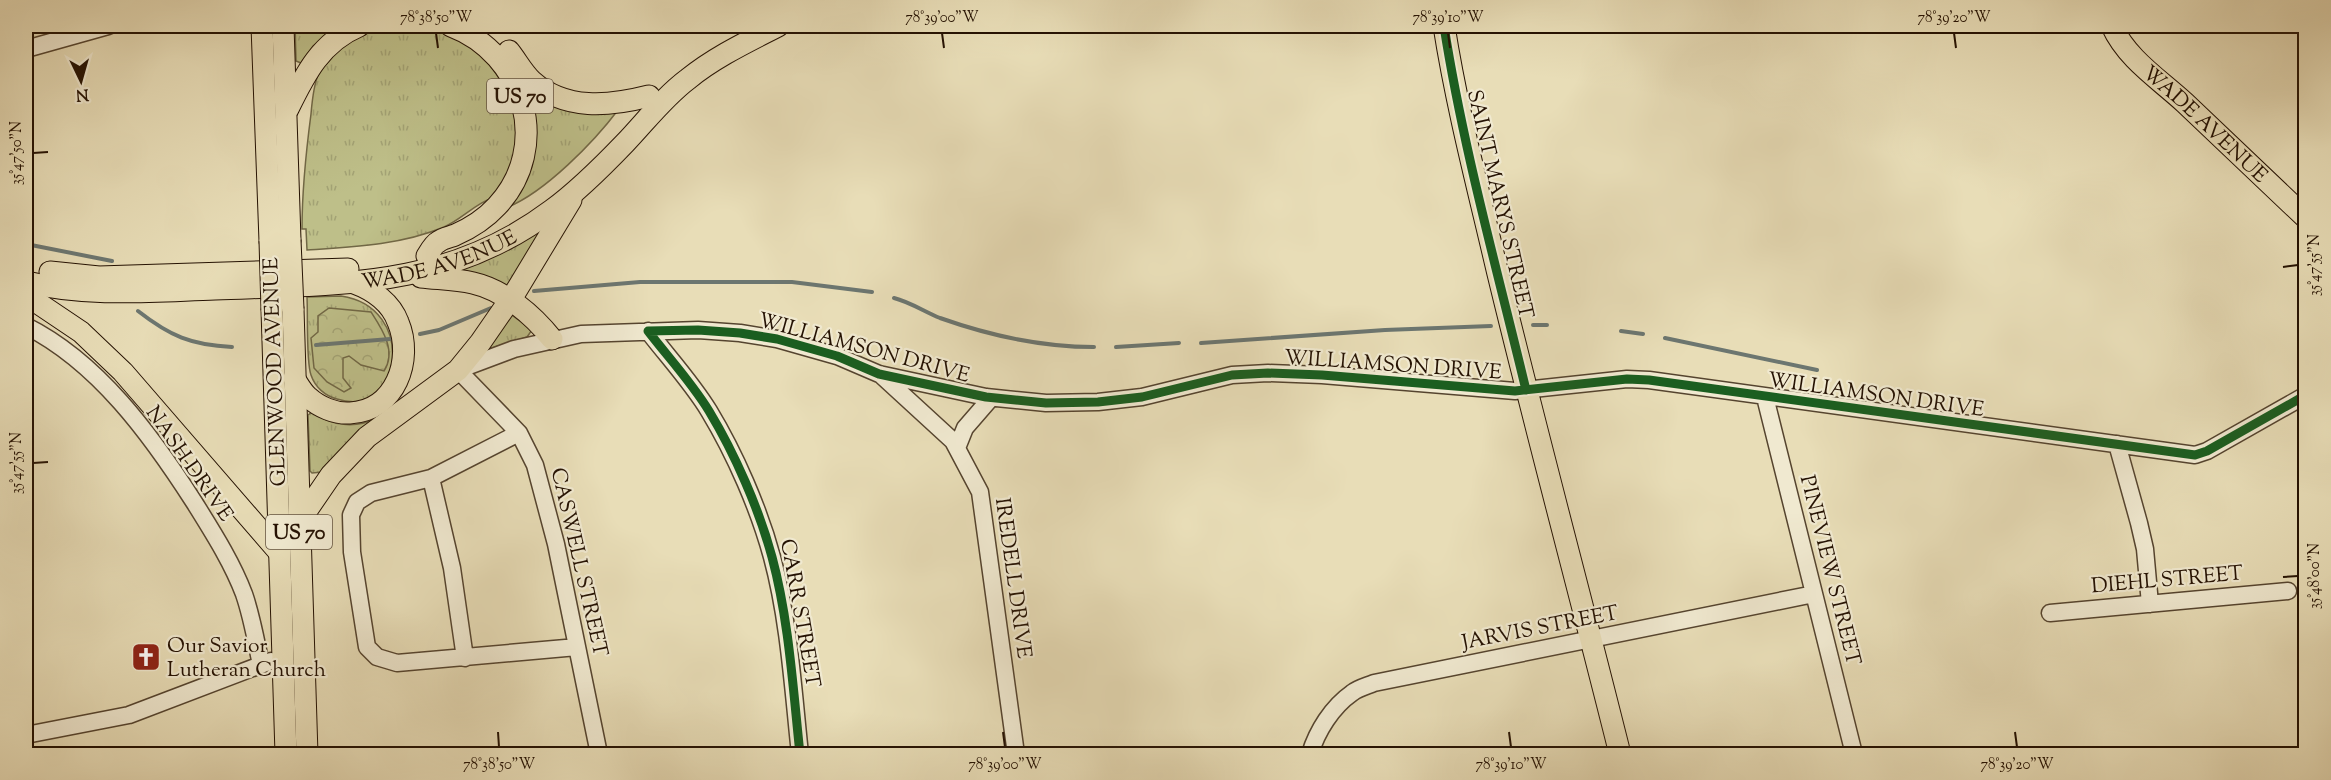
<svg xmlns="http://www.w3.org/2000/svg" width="2331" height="780" font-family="'Sorts Mill Goudy',serif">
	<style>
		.grass { fill: url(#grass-tufts); stroke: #716846; stroke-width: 1.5 }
		.forest { fill: url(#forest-crowns); stroke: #716846; stroke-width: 1.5 }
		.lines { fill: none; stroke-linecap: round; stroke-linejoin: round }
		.stream { stroke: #6c7670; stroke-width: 4 }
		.minor-casing { stroke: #55442f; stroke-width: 19 }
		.major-casing { stroke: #241102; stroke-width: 23 }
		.minor { stroke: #f0e9d0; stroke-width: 16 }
		.major { stroke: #e8ddb7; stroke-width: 21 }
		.major-bridge-casing { stroke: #241102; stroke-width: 23; stroke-linecap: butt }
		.major-bridge { stroke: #e8ddb7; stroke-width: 21 }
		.cycleway-casing { stroke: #f0e9d0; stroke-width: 13 }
		.cycleway { stroke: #1b5e20; stroke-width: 9 }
		.ticks { fill: none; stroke: #241102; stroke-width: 2 }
		.labels { text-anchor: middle; stroke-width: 4.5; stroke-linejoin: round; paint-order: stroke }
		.shield { fill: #f0e9d0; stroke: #615240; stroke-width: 1.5 }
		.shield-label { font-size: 20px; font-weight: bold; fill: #241102 }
		.street-label { font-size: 21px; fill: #241102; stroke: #f0e9d0 }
		.poi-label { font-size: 21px; fill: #241102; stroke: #f0e9d0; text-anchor: start }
		.neatline { fill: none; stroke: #241102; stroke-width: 2 }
		.ticks-label { font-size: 15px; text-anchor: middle; fill: #241102 }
	</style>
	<defs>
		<pattern id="grass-tufts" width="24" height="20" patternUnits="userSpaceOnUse" patternTransform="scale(1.5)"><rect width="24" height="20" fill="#bebf89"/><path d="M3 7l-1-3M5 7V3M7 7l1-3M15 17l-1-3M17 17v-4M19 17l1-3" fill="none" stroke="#a3a375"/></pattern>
		<pattern id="forest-crowns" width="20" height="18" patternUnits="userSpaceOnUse" patternTransform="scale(1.5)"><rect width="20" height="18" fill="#bebf89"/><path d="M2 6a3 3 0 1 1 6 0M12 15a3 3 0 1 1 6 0" fill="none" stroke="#a3a375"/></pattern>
	</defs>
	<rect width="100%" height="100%" fill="#e8ddb7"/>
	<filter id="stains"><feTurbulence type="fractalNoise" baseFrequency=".00333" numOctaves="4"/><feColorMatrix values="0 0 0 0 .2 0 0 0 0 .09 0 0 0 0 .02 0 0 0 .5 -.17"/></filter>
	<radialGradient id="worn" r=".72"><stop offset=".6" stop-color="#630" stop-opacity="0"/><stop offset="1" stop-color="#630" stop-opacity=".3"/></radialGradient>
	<path class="grass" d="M295,26H338L313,46L301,63L296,61Z
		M395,26H423L449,31L478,47L516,103L518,158L497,197C477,201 463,219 444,227C401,245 353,247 307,250L306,229H302C302,190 306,152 311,114C312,102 314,83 319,73C330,47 369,29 395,26Z
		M519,77L618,110C594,142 545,192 508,207L513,198Z
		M547,223L513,288L458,271Z
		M341,296C418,307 402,420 337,399C325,396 315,387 311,375C306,362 308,314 307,297Z
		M509,313L532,330L527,337L489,349L488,348Z
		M312,412C331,426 355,429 377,418L323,472L312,473L310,471L308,415Z"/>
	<path class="forest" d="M329,308L371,312C382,329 397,351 384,371L361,365L349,356L343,358V378L351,388L344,392L327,382L314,368L311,338L318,332V316Z"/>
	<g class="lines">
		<path class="stream" d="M26,244L112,261
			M534,291L640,282H792L872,292
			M894,298C910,302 925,312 940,318C988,335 1043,347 1094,347
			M138,311C170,336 191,345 232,347
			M1533,325H1547
			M1621,331L1643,334
			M420,334L439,330L491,308
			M1665,338L1817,370
			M1201,343L1385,330L1491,326
			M316,345L390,339
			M1116,347L1179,343"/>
		<g class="minor-casing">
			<path id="minor" d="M26,49L108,26
				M26,326C98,362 151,435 194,502C212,531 232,562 244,594C252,617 256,641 261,665
				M648,331C668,357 692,383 709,411C735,454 759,509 772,557C789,620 793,689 800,754
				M880,374L953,441L980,492L1016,754
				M1765,397L1854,754
				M519,433L431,478L371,493L357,502L351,515L352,552L367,647L377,657L397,663L577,647
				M2117,444L2139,523L2145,549L2150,604
				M957,448L965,428L991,398
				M431,478L452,568L465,658
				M2050,613L2288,591
				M26,735L129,715L271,661
				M599,754L556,544L535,465L519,433L458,370L514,349L581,334L698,330L740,333L777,339L837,356L879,374L986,397L1046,403L1098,402L1142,397L1232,375L1268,373L1322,375L1515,391L1627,379L1649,380L2195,455L2207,451L2306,395
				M1310,754C1317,731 1332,707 1352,693C1358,688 1367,686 1374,683L1814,594"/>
		</g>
		<g class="major-casing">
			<g id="major">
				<path d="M262,26L270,241"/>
				<path d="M283,26L290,240"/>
				<path d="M1444,26C1457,109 1479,192 1498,274C1537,435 1580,594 1620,754"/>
				<path id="s1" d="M2112,26C2127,59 2159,79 2185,103C2225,141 2265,179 2306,218"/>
				<path d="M509,51C517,61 523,73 532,81C565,111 610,106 649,96"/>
				<path d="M288,109C305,74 321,42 359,26"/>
				<path d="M427,256C430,251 434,244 438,242C443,238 450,237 455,235C471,228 485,219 497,206C552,147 525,54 451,26"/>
				<path d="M50,272L99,277L348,269"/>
				<path d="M421,277C438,279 456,279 473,283C504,290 533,315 552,339"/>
				<path id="s2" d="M26,282C88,297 152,291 215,289C338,284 447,289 552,210C578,191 602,167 625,143C646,121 664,97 688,79C715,57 747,42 778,26"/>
				<path d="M26,295L81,332L123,372L279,552"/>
				<path d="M293,309L307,754"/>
				<path d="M272,310L286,754"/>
				<path d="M294,378C298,384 302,392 308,397C319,407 335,414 350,413C395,411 414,360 398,322C391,303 373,290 354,283"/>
				<path d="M299,534L305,513L331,475L367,437L458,370L480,343L516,291L571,200"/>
			</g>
		</g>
		<use href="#minor" class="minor"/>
		<use href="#major" class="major"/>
		<g class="major-bridge-casing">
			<path id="major-bridge" d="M290,240L293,309
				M270,241L272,310"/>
		</g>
		<use href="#major-bridge" class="major-bridge"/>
		<g class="cycleway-casing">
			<path id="cycleway" d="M1444,26C1463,148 1497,269 1526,390
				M648,331L698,330L740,333L777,339L837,356L879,374L986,397L1046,403L1098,402L1142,397L1232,375L1268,373L1322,375L1515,391L1627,379L1649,380L2195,455L2207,451L2306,395
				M648,331C668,357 692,383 709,411C735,454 759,509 772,557C789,620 793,689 800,754"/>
		</g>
		<use href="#cycleway" class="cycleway"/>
	</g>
	<path class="ticks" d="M436,33L438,48M942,33L944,48M1448,33L1450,48M1954,33L1956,48M33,153L48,152M2283,267L2298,265M33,463L48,462M2283,577L2298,576M498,732L499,747M1003,732L1005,747M1509,732L1511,747M2015,732L2017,747"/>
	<defs>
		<g id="church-square" transform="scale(1.5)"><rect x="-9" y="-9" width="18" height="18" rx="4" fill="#8f2418" stroke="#f0e9d0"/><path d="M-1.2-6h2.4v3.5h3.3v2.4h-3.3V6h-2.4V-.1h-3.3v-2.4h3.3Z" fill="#fff"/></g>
	</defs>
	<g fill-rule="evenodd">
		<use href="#church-square" x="146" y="657"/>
	</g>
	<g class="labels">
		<g class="shield">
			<rect x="487" y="79" width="66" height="34" rx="4.5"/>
			<rect x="266" y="515" width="66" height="34" rx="4.5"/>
		</g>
		<g class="shield-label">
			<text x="520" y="103">US 70</text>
			<text x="299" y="539">US 70</text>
		</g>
		<g class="street-label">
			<text dy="7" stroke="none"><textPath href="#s1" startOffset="136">WADE AVENUE</textPath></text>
			<text transform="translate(1501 204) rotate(77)" y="7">SAINT MARYS STREET</text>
			<text dy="7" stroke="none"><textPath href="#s2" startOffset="417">WADE AVENUE</textPath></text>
			<text transform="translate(864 347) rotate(15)" y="7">WILLIAMSON DRIVE</text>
			<text transform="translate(1393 364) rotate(4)" y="7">WILLIAMSON DRIVE</text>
			<text transform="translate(274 372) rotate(-92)" y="7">GLENWOOD AVENUE</text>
			<text transform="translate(1876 394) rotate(8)" y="7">WILLIAMSON DRIVE</text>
			<text transform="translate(190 463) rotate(55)" y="7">NASH DRIVE</text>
			<text transform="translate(580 562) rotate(77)" y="7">CASWELL STREET</text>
			<text transform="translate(1831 570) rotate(76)" y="7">PINEVIEW STREET</text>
			<text transform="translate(1014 578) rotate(82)" y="7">IREDELL DRIVE</text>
			<text transform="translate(2167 579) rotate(-5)" y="7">DIEHL STREET</text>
			<text transform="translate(801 613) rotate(80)" y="7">CARR STREET</text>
			<text transform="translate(1540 627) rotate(-11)" y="7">JARVIS STREET</text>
		</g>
		<g class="poi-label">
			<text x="167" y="652">Our Savior<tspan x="167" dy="24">Lutheran Church</tspan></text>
		</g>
	</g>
	<rect width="2331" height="780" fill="none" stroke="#e8ddb7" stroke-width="66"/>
	<g transform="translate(81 81) rotate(175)" stroke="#f0e9d0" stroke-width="4.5" paint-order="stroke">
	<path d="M0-4.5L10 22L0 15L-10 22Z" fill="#241102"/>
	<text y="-9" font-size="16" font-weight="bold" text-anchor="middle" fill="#241102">N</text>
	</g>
	<rect x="33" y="33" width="2265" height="714" class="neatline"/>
	<g class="ticks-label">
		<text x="436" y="22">78°38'50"W</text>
		<text x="942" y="22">78°39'00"W</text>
		<text x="1448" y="22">78°39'10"W</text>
		<text x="1954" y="22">78°39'20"W</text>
		<text transform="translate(16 153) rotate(-90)" y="5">35°47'50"N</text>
		<text transform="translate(2314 265) rotate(-90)" y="5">35°47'55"N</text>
		<text transform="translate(16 463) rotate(-90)" y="5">35°47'55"N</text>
		<text transform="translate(2314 576) rotate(-90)" y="5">35°48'00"N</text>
		<text x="499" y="769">78°38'50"W</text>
		<text x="1005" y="769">78°39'00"W</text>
		<text x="1511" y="769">78°39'10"W</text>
		<text x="2017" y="769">78°39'20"W</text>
	</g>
	<rect width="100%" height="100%" filter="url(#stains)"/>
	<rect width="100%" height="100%" fill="url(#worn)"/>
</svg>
